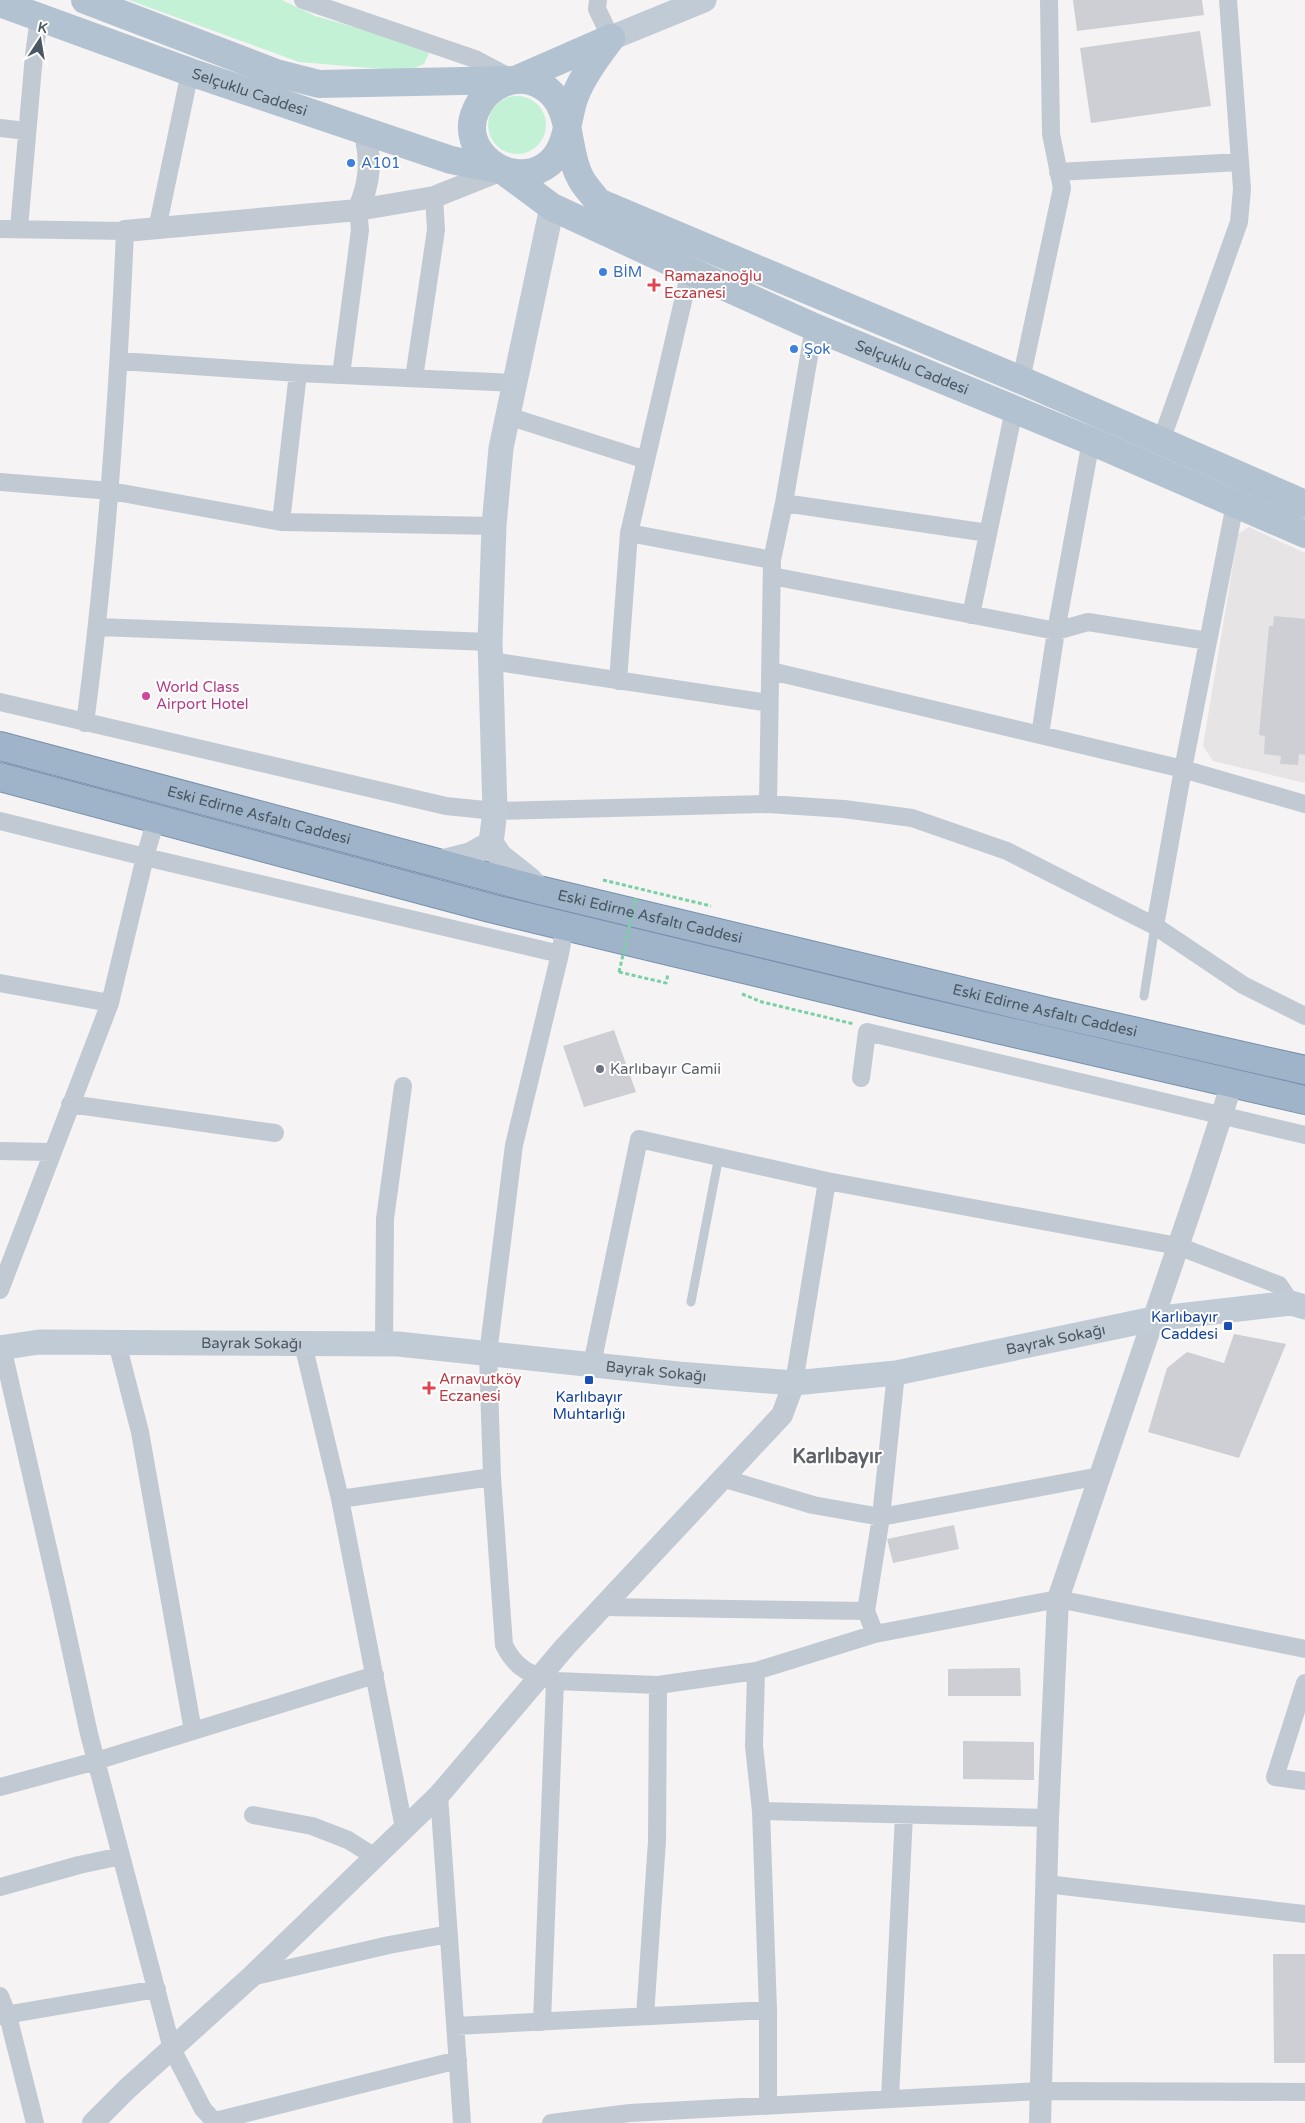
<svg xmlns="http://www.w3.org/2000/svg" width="1305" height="2123" font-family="'Varela Round',sans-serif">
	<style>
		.education { fill: #e6e4e5 }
		.green { fill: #c3f1d5 }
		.building { fill: #cdcfd5 }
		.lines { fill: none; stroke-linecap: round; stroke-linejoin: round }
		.trunk-casing { stroke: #7690ad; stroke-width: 30 }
		.path { stroke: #7ad0a6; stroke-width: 3; stroke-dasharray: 4 2.5; stroke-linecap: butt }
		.service { stroke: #c1cad2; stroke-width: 9 }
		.minor { stroke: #c1cad2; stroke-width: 18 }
		.tertiary { stroke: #c1cad2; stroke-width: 22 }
		.secondary { stroke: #c1cbd6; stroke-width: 25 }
		.primary { stroke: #b3c2d1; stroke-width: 28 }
		.trunk { stroke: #9fb4c9; stroke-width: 28 }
		.path-bridge { stroke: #7ad0a6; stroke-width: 3; stroke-dasharray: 4 2.5; stroke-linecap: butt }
		.shop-dot { fill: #3f7fe0; stroke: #fff; stroke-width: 2 }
		.health-dot { fill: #e0444e; stroke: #fff; stroke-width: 2 }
		.hotel-dot { fill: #d1479c; stroke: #fff; stroke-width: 2 }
		.worship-dot { fill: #6b7280; stroke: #fff; stroke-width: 2 }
		.transit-dot { fill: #1a4fb4; stroke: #fff; stroke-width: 2 }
		.labels { text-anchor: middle; stroke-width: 4; stroke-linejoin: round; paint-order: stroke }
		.street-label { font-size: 15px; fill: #4a5661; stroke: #fff }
		.shop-label { font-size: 15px; fill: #366cbe; stroke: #fff; text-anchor: start }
		.health-label { font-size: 15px; fill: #be3a42; stroke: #fff; text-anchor: start }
		.hotel-label { font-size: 15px; fill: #b23c85; stroke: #fff; text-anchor: start }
		.worship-label { font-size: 15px; fill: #5b616d; stroke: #fff; text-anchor: start }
		.transit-label { font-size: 15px; fill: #164399; stroke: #fff; text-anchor: end }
		.district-label { font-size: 20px; font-weight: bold; fill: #5f6368; stroke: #fff }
	</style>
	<rect width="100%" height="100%" fill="#f5f3f3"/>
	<path class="education" d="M1249,527L1305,553V783L1213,761L1203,746L1238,534Z"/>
	<path class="green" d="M129,0H282L315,16L431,49L424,64L406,71L299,62Z
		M488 125a29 29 0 1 1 58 0a29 29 0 1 1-58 0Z"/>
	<path class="building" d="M1073,0H1202L1204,15L1077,31Z
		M1200,31L1211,106L1091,123L1080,48Z
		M1274,616L1305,619V755L1299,754L1298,765L1280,764L1281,756L1264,754L1265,736L1259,735L1269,626H1273Z
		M614,1030L636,1092L584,1107L563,1046Z
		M1234,1334L1286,1344L1239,1458L1148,1432L1167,1368L1187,1352L1224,1363Z
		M954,1525L959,1549L893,1563L887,1539Z
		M1020,1668L1021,1696H948V1669Z
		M963,1741L1034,1742V1780L963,1779Z
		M1273,1954H1305V2063H1274Z"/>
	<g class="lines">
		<g class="trunk-casing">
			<g id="trunk">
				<path id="s3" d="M0,746L539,890L1049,1012L1305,1070"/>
				<path d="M0,777L490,908L910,1009L1305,1100"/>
			</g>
		</g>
		<path class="path" d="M603,880L711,906
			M619,972L666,983L668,974
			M742,994L762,1002L854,1024"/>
		<path class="service" d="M1144,996L1155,926
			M691,1302L719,1156"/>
		<path class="minor" d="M303,0L475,59L511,78
			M598,0L597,9L611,38
			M0,128L27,131
			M1058,172L1240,162
			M19,228L34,55L39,18
			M0,229L125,231C118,396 107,559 85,723
			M157,229L190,72
			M120,361L298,373L515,383
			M341,375L360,230L358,210
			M414,378L436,230L434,197
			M1021,380L1062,188L1051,134L1049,0
			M508,416L646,460
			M1161,441L1239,222L1242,189L1228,0
			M0,482L111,491L281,522L494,526
			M784,503L988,533
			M281,522L298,373
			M629,533L772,560
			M772,576L1056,631L1088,622L1208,641
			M971,615L1014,410
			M98,627L490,642
			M491,661L769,703
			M771,671L1183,769L1305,804
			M618,681L629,533L690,271
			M0,702L446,806L495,811L768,804L844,809L912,818L1007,851L1155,926L1243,985L1305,1016
			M1040,735L1056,631L1091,441
			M768,804L772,560L784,503L814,327
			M0,821L145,857L560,954
			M565,926L560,954L514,1145L488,1354L492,1477L504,1645C516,1669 530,1675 555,1681L658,1685L756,1671L875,1634L1058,1599L1305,1649
			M1155,926L1183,769L1235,504
			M0,983L110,1003
			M861,1078L867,1032L1305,1135
			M70,1104L275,1133
			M0,1151L52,1152
			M0,1290L110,1003L145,857L156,819
			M117,1343L140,1432L193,1731
			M303,1344L340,1499L404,1828
			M384,1344L385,1219L403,1086
			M2,1347L61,1605L89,1734L172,2049L203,2109L216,2123
			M592,1364L639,1139L827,1181L1178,1246L1279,1285L1291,1303
			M794,1383L827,1181
			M722,1478L813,1505L881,1517L1100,1476
			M340,1499L492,1477
			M605,1607L866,1611L875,1634
			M866,1611L881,1517L896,1373
			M756,1671L754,1746L761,1811L768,2010V2105
			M1305,1683L1275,1777L1305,1781
			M0,1787L96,1761L375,1675
			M439,1795L462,2123
			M761,1811L1048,1818
			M253,1815L312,1826L348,1840L375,1857
			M1046,1884L1305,1914
			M0,1887L79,1865L121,1856
			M251,1977L389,1945L449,1934
			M0,1996L8,2016L35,2123
			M0,2016L157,1989
			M645,2016L657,1841L658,1685
			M542,2022L555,1681
			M455,2026L768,2010
			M890,2098L904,1815
			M215,2121L458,2060
			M551,2123L630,2113L1041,2091L1305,2092"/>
		<path class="tertiary" d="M358,210C370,183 372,160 364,131
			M125,231L358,210L434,197L502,170
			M93,2123L127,2089L251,1977L439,1795L565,1647L782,1415L794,1383
			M1040,2123L1048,1818L1058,1599L1200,1182L1232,1083"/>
		<g class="secondary">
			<path d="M611,38L704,0"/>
			<path d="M438,863L470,855L491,843"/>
			<path d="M539,890L529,879L500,856L491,843L495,811L490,642L494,526L501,448L552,207"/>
			<path id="s1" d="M0,1348L39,1342L398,1344L678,1374L794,1383L896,1373L1153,1319L1291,1303L1305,1307"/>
		</g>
		<g class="primary">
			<path d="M85,0L276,73L319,84L515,80L611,38"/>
			<path id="s2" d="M0,3L190,72L451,160L502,170L552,207L690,271L814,327L1091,441L1305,534"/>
			<path d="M611,38C598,56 583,75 575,96C566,119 569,152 544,167C508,189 457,150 476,110C487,85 517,71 542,86C574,104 565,149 580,177C584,186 593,194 598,202L1021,380L1305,504"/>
		</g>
		<use href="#trunk" class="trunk"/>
		<path class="path-bridge" d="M619,972L636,898"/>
	</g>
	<g class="shop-dot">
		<circle cx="351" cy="163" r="5"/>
		<circle cx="603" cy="272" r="5"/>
		<circle cx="794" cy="349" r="5"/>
	</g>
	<g class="health-dot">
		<path d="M651.5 277.5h5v5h5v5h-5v5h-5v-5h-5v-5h5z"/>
		<path d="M426.5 1380.5h5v5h5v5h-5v5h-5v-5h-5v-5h5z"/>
	</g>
	<circle class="hotel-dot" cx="146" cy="696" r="5"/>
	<circle class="worship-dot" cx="600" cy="1069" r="5"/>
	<g class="transit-dot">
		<rect x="1223" y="1321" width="10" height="10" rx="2.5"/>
		<rect x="584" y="1375" width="10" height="10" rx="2.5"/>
	</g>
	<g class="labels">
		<g class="street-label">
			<text dy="5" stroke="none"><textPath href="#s2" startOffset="265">Selçuklu Caddesi</textPath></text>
			<text dy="5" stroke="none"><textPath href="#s2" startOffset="986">Selçuklu Caddesi</textPath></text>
			<text dy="5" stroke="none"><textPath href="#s3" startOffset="268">Eski Edirne Asfaltı Caddesi</textPath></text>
			<text dy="5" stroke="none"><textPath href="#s3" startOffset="672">Eski Edirne Asfaltı Caddesi</textPath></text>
			<text dy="5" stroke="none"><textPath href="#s3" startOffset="1078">Eski Edirne Asfaltı Caddesi</textPath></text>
			<text dy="5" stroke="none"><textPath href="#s1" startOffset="1062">Bayrak Sokağı</textPath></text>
			<text dy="5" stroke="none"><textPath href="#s1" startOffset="252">Bayrak Sokağı</textPath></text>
			<text dy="5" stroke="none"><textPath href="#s1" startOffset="658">Bayrak Sokağı</textPath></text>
		</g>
		<g class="shop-label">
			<text x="361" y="168">A101</text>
			<text x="613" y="277">BİM</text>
			<text x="804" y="354">Şok</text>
		</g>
		<g class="health-label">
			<text x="664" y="281">Ramazanoğlu<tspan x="664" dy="17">Eczanesi</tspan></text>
			<text x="439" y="1384">Arnavutköy<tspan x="439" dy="17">Eczanesi</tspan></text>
		</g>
		<g class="hotel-label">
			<text x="156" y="692">World Class<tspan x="156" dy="17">Airport Hotel</tspan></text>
		</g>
		<g class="worship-label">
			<text x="610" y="1074">Karlıbayır Camii</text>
		</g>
		<g class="transit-label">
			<text x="1218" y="1322">Karlıbayır<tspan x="1218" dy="17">Caddesi</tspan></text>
			<text x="589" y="1402" text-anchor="middle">Karlıbayır<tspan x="589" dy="17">Muhtarlığı</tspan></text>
		</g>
		<g class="district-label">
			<text x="837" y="1463">Karlıbayır</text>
		</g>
	</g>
	<g transform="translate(40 40) rotate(12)" stroke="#ffffff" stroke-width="4" paint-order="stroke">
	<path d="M0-4L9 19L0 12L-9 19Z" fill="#4a5661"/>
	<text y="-8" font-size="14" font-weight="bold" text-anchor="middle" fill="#4a5661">K</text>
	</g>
</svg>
